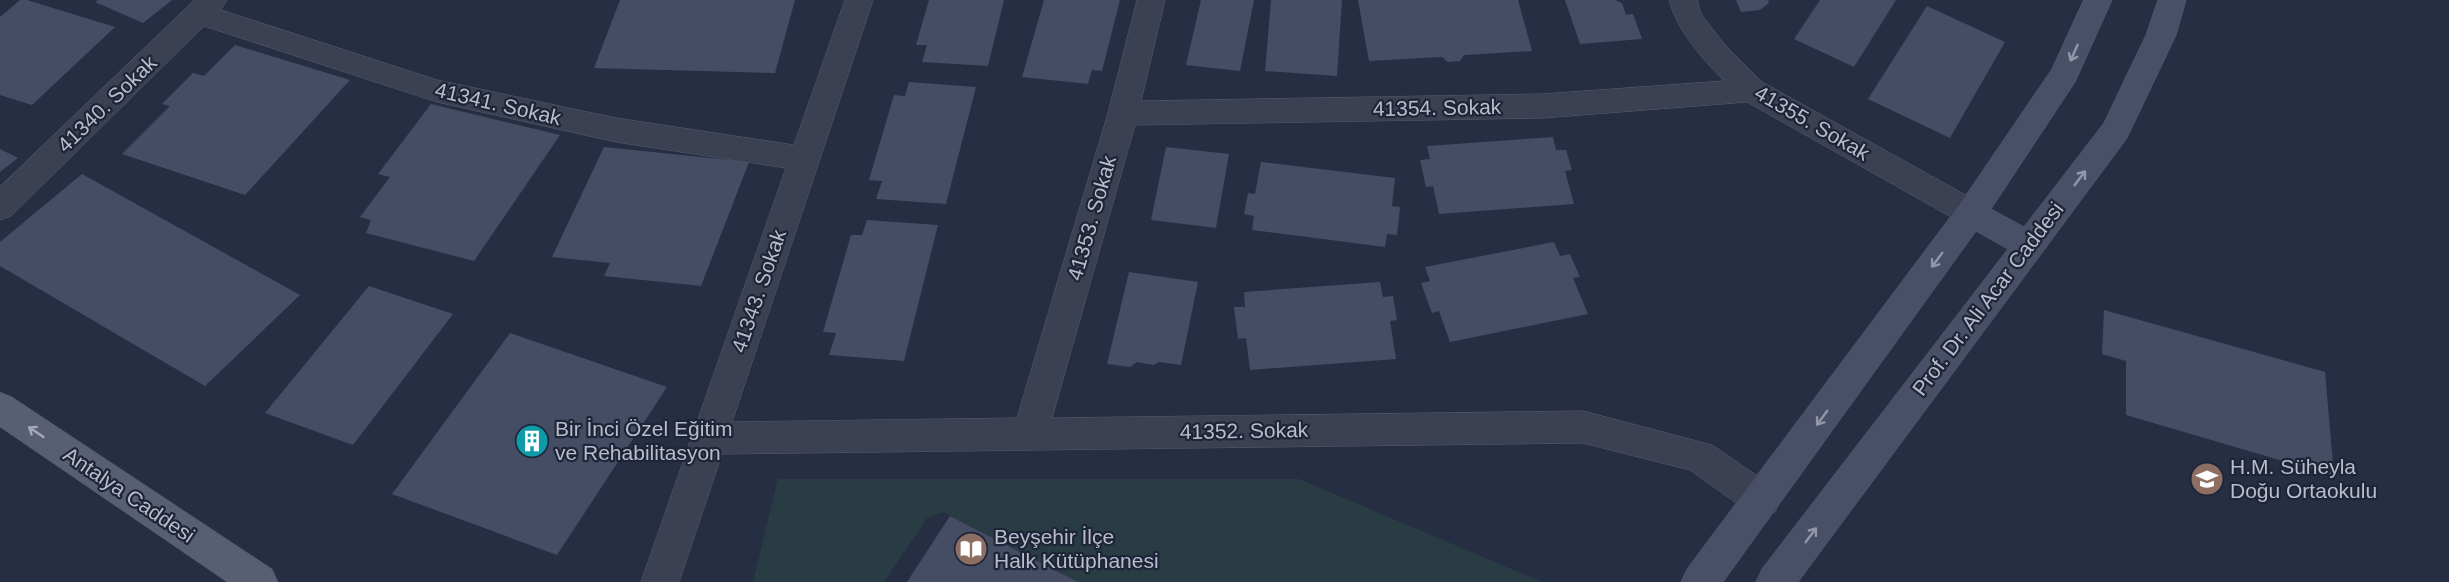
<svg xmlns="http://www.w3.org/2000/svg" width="2449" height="582" font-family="Arial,sans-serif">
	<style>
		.green { fill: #293c44 }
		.building { fill: #454d65 }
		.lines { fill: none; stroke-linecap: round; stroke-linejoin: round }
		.street-casing { stroke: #595e70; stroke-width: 1 }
		.secondary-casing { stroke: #595e70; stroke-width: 1 }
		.primary-casing { stroke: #45495c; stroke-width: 1 }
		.street { fill: #3b4153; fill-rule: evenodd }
		.secondary { fill: #494f66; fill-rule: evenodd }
		.primary { fill: #595f73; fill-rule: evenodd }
		.oneway { stroke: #9196a8 }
		.oneway2 { stroke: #a5a9ba }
		.labels { text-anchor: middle; stroke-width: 4.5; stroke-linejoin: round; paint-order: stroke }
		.street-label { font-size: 21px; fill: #b8bccc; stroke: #1f2538 }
		.poi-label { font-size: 21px; fill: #b8bccc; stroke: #1f2538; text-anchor: start }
	</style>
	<rect width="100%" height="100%" fill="#262e43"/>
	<path class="green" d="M778,479H1299L1542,582H1078L943,512L927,518L884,582H753Z"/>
	<path class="building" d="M20,0H27L115,27L32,105L0,95V17Z
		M98,0H172L143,23L95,2Z
		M620,0H795L775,73L594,68Z
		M929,0H1004L988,66L922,62L927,45H916Z
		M1044,0H1120L1102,71L1092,70L1088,84L1022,77Z
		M1201,0H1254L1240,71L1186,65Z
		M1271,0H1342L1337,76L1265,71Z
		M1358,0H1518L1532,51L1464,55L1460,61L1448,62L1442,57L1369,61Z
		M1565,0H1615L1622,3L1626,15L1633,14L1642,39L1580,44Z
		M1736,0H1768L1769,3L1760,10L1741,12Z
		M1820,0H1896L1854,67L1794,39Z
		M1927,6L2005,42L1950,138L1868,99Z
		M235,45L350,80L245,195L122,154L170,106L162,104L193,73L204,76Z
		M909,82L976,87L946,204L876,199L882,181L869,180L894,95L905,96Z
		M431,104L560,135L474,261L366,233L371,220L360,217L390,177L378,174Z
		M1553,137L1556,150H1566L1572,170L1565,171L1574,204L1439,214L1433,186L1426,187L1420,160L1430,159L1427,146Z
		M604,147L749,162L701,286L604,276L610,263L552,257Z
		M1166,147L1229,154L1216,228L1151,220Z
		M0,149L18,158L0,172Z
		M1261,162L1395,178L1392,206L1400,207L1397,235L1387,234L1385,247L1252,230L1254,216L1244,214L1248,193L1255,194Z
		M82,174L300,295L205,386L0,266V242Z
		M867,220L938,225L904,361L829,355L836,333L823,332L851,235H862Z
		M1554,242L1560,256L1570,254L1580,277L1573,278L1588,314L1450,342L1439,311L1432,313L1421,283L1430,281L1425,267Z
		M1129,272L1198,282L1181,365L1159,362L1154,365L1137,362L1130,367L1107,364Z
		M1380,282L1383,297L1393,296L1397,320L1390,321L1396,359L1250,370L1246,338L1238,339L1234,307H1245L1244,292Z
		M369,286L453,314L353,445L265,413Z
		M2104,310L2325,372L2334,476L2126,415V361L2102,354Z
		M510,333L667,387L557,555L392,494Z
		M950,516L1078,582H907Z"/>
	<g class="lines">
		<g class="street-casing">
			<path id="street" d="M195,0H227L221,10L437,80L616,118L794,145L845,0H873L732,422L1017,418L1108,113L1137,0H1165L1141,101L1543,94L1724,81C1701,57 1678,32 1669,0H1697L1701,14L1725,45L1762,82L1982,204L1987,213L1982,222L1971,226L1960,222L1747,102L1543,118L1135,125L1052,418L1583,411L1712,445L1775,488L1780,500L1775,512L1762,517L1749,512L1690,470L1583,443L722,454L679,582H641L786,168L616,142L437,102L204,26L11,216L0,220V187Z"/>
		</g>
		<g class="secondary-casing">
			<path id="secondary" d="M2084,0H2112L2075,82L1991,209L2024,227L2104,123L2146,35L2158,0H2186L2176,35L2127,138L1798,582H1756L1762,569L2008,249L1976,231L1723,582H1681L1687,569L1960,204L2052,69Z"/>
		</g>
		<g class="primary-casing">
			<path id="primary" d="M0,392L12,397L272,569L278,582H227L0,427Z"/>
		</g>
		<use href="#street" class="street"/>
		<use href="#secondary" class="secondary"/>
		<use href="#primary" class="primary"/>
	</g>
	<defs><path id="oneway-shaft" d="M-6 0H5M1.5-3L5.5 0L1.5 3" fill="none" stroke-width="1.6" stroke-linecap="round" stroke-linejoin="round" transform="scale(1.5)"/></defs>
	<g class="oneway">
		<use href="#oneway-shaft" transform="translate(2074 53) rotate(114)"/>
		<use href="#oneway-shaft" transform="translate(2080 178) rotate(-53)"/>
		<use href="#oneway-shaft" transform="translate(1937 260) rotate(126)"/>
		<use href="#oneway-shaft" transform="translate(1822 418) rotate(126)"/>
		<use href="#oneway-shaft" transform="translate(1811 535) rotate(-53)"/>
	</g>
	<use class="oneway2" href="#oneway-shaft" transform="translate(36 432) rotate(-146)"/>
	<defs>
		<g id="building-disc" transform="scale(1.725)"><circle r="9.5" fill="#0f9aa8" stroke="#1f2538"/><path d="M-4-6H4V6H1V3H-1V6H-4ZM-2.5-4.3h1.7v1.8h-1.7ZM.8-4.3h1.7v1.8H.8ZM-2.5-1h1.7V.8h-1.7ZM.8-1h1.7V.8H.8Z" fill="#fff"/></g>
		<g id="school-disc" transform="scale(1.725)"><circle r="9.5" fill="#8d6e63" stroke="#1f2538"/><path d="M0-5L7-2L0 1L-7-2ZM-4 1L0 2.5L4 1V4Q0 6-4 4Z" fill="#fff"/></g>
		<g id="library-disc" transform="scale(1.725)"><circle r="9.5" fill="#8d6e63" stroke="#1f2538"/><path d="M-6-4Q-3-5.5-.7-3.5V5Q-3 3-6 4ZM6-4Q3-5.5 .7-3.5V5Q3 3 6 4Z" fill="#fff"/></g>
	</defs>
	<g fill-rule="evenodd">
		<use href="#building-disc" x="532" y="441"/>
		<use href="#school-disc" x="2207" y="479"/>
		<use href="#library-disc" x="971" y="549"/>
	</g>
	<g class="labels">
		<g class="street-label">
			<text transform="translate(107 104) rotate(-44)" y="7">41340. Sokak</text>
			<text transform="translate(498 104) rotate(13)" y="7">41341. Sokak</text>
			<text transform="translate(1437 108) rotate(-1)" y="7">41354. Sokak</text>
			<text transform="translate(1812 123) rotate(30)" y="7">41355. Sokak</text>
			<text transform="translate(1092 218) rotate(-74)" y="7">41353. Sokak</text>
			<text transform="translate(759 291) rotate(-71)" y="7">41343. Sokak</text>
			<text transform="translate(1988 299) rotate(-53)" y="7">Prof. Dr. Ali Acar Caddesi</text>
			<text transform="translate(1244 431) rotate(-1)" y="7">41352. Sokak</text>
			<text transform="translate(129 495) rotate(34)" y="7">Antalya Caddesi</text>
		</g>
		<g class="poi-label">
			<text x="555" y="436">Bir İnci Özel Eğitim<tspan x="555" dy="24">ve Rehabilitasyon</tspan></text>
			<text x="2230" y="474">H.M. Süheyla<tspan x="2230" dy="24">Doğu Ortaokulu</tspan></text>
			<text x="994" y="544">Beyşehir İlçe<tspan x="994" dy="24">Halk Kütüphanesi</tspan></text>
		</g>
	</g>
</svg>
